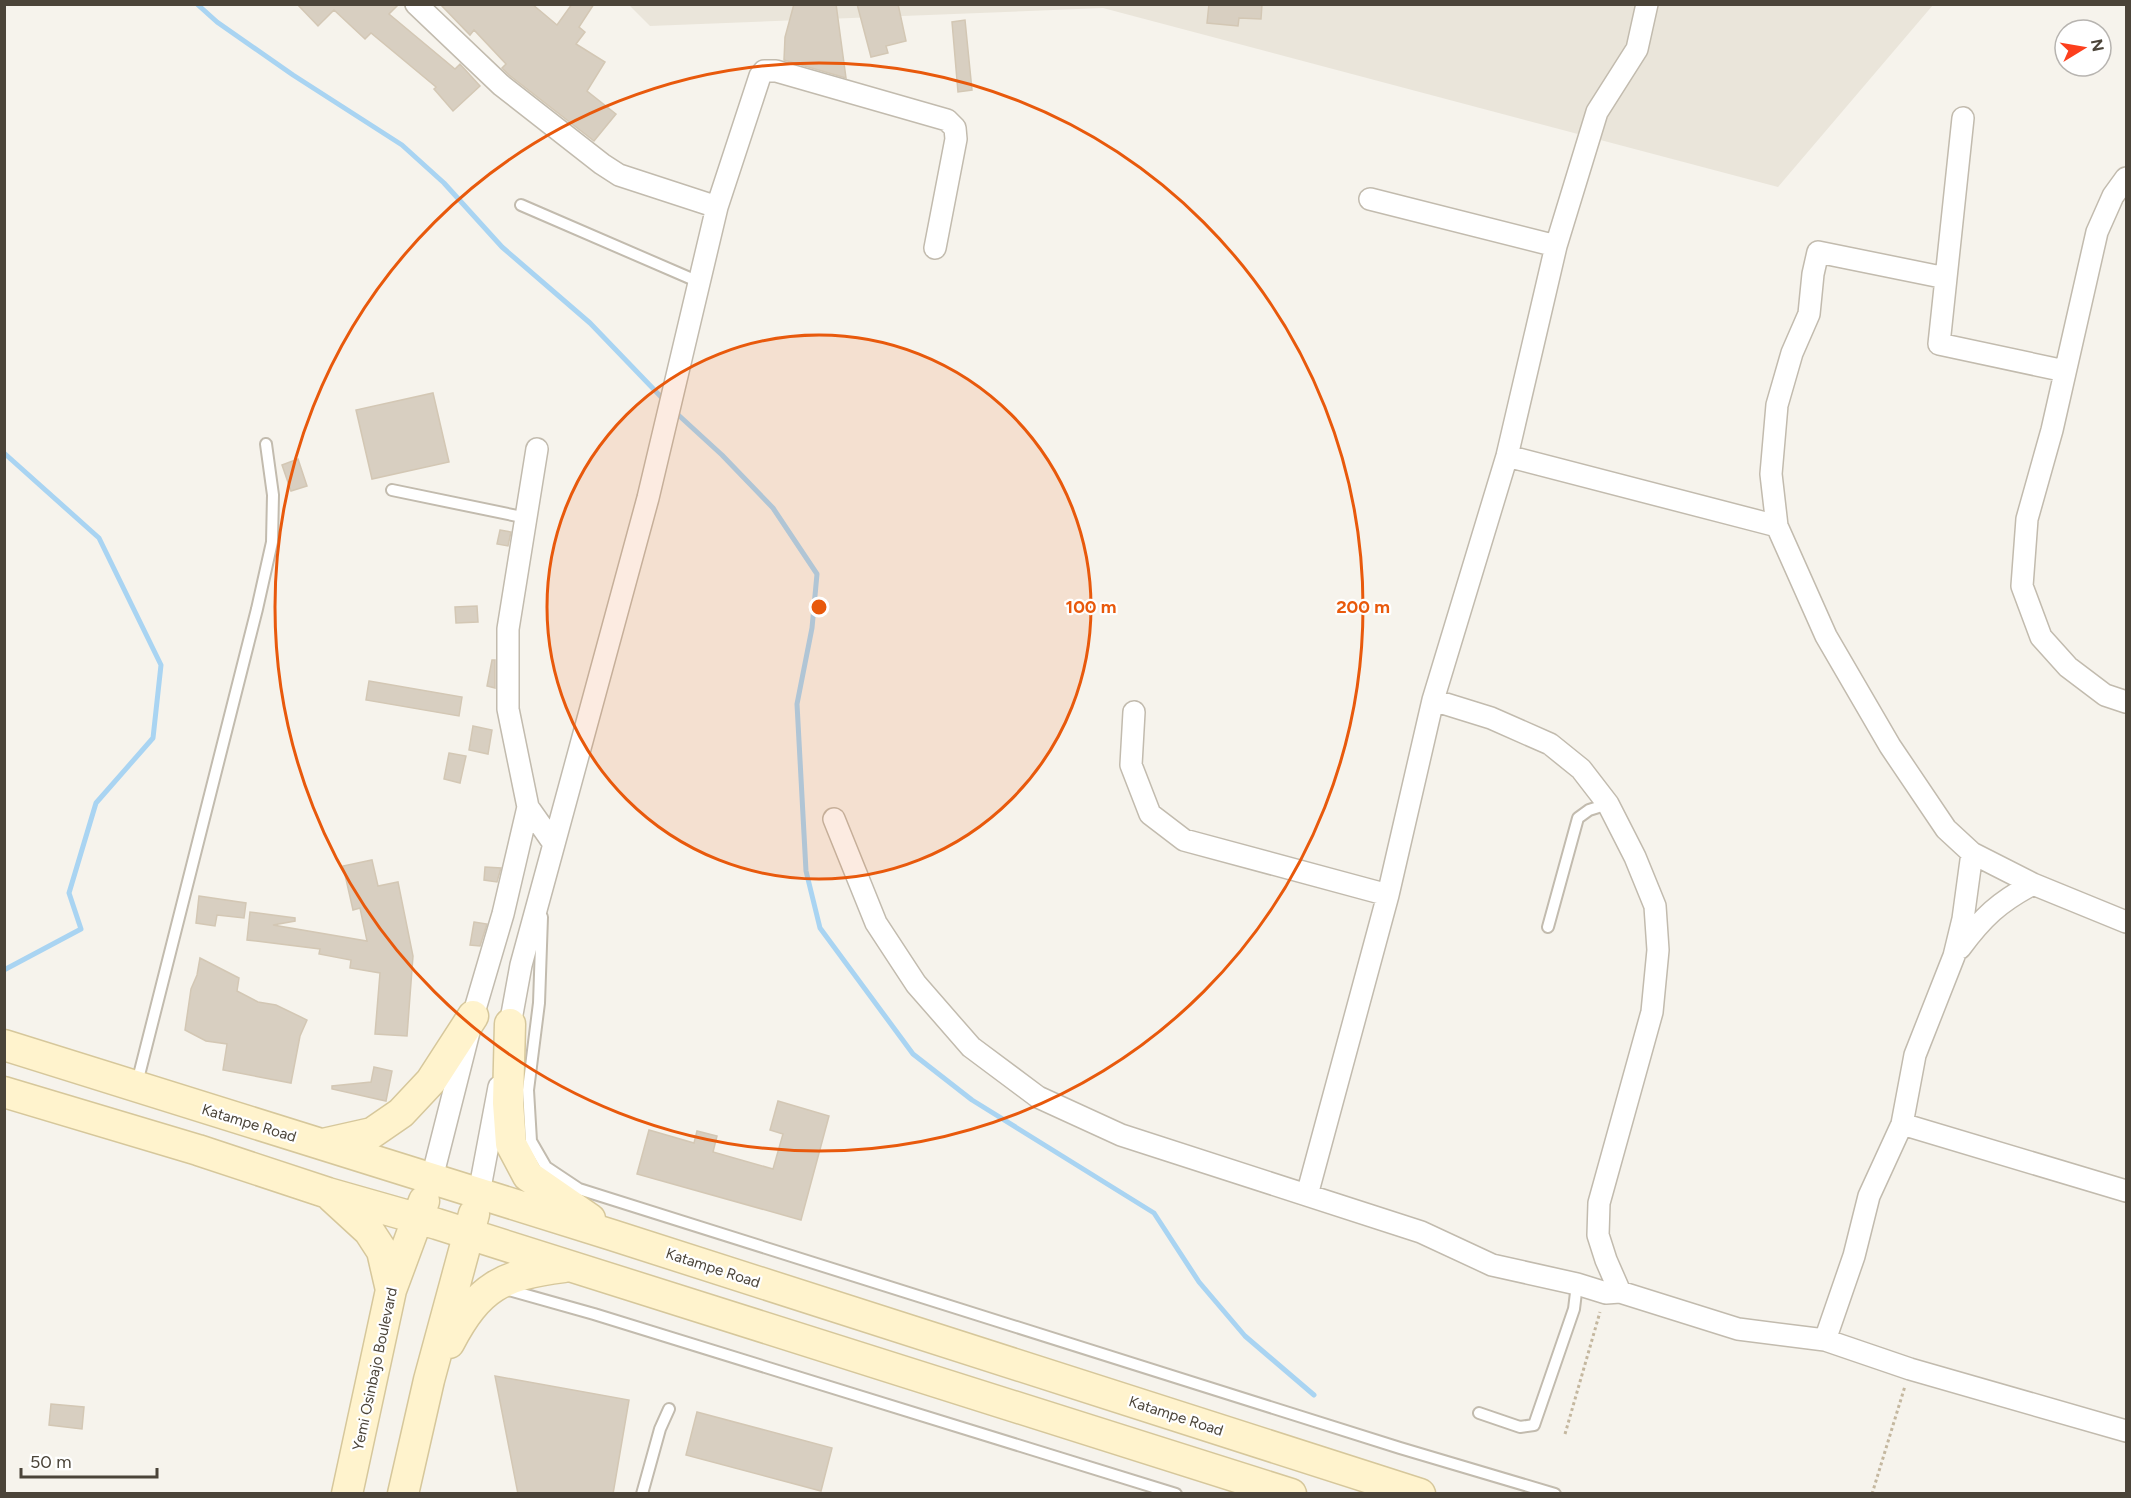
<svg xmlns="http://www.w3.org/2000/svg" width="2131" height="1498" font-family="Figtree,sans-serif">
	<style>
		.residential { fill: #eae5da }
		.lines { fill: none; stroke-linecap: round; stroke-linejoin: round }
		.stream { stroke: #a9d4f2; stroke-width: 5 }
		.building { fill: #d8cfc1; stroke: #d3c7b4; stroke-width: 1.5 }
		.lane-casing { stroke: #c2bbae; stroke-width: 14 }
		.street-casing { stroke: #c2bbae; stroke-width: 24 }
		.secondary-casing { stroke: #d6c79b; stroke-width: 33 }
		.path { stroke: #c4b79f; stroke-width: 3; stroke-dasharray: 3 3; stroke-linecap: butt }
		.lane { stroke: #fff; stroke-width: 10 }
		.street { stroke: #fff; stroke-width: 21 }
		.secondary { stroke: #fff3cd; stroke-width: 30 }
		.ring { fill: none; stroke: #e8590c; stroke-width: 3 }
		.labels { text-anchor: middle; stroke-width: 4.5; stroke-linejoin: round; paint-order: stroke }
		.street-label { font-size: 15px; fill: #4b4439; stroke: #fff }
		.centre { fill: #e8590c; stroke: #fff; stroke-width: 3 }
		.ring-label { font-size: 18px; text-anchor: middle; font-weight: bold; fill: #e8590c; stroke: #fff; stroke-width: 4.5; stroke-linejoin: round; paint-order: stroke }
	</style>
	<rect width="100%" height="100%" fill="#f6f3ec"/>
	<path class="residential" d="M629,5H1933L1778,187L1103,8L650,26Z"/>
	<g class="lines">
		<path class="stream" d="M197,4L217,22L293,75L402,145L444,183L502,247L590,323L666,402
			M674,411L722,455L773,508L817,574L812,628L797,704L806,871L820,928L913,1054L972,1100L1154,1213L1199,1282L1245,1336L1314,1395
			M4,453L99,538L161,665L153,738L96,803L69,893L81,929L4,970"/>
	</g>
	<path class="building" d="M297,4H399L389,14L455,69L460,64L480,86L453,111L434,89L436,87L371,33L365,39L334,10L318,26Z
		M440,4H532L557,25L572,4H594L579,27L585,32L576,44L605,62L587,91L616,114L594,141L509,75L502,68L506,64L474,30L470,35Z
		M794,4H836L846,78L784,60L785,37Z
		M857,4H898L906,41L886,46L888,53L871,57Z
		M1209,4H1262L1261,19L1239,18L1238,26L1207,23Z
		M965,20L972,90L958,92L952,22Z
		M433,393L449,462L372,479L356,410Z
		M298,459L307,486L291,491L282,465Z
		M500,530L511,532L508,546L497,544Z
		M477,606L478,622L456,623L455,607Z
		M492,660H495V688L487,686Z
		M369,681L462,697L459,716L366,700Z
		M473,726L492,730L488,754L469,750Z
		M449,753L466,756L460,783L444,779Z
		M372,860L378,886L398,882L413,956L407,1036L375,1034L380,973L350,968L351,960L319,954L320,949L247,940L250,912L295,918V921L273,925L367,941L360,908L353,910L343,866Z
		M485,867L501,868L497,882L484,880Z
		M199,896L246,903L244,918L217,915L215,926L196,923Z
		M474,922L487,924L480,946L470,945Z
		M200,958L239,978L237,991L258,1002L276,1005L307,1020L300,1036L291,1083L223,1070L227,1044L206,1041L185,1030L191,989L197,975Z
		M374,1067L392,1071L386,1101L332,1089V1086L371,1082Z
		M778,1101L829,1116L801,1220L637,1174L649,1130L694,1143L697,1131L717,1136L713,1152L773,1169L783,1134L770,1130Z
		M495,1376L629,1400L613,1494H518Z
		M51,1404L84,1407L82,1429L49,1425Z
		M697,1412L832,1448L821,1491L686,1455Z"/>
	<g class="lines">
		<g class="lane-casing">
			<path id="lane" d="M521,205L699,282
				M392,490L527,518
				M542,917L539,1003L528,1090L531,1141L546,1167L579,1189L1400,1448L1555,1494
				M1548,927L1578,818L1589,810L1608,804
				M137,1083L257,609L272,542L273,495L266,444
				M505,1289L594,1314L1176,1494
				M1479,1413L1520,1427L1534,1425L1574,1309L1577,1284
				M642,1494L660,1429L669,1409"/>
		</g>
		<g class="street-casing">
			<path id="street" d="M416,4L501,85L602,164L619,175L717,207L648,498L554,844
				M1963,118L1946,278L1818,252L1813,274L1809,314L1792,353L1777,405L1771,474L1777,526L1826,636L1890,746L1946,829L1972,853L2033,884L2126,922
				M2126,178L2113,196L2097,232L2052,430L2027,519L2022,586L2041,637L2068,667L2105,695L2126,702
				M1370,199L1556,246
				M717,207L760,76L764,71H776L947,120L955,128L956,139L935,248
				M1946,278L1939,344L2065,371
				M1507,456L1777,526
				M1433,700L1491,718L1550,744L1581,769L1608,804L1635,857L1655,906L1658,950L1652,1012L1599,1203L1598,1235L1606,1260L1620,1292
				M1134,712L1131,765L1150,814L1184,840L1388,895
				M834,819L876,923L916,984L971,1047L1038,1097L1121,1135L1421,1232L1492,1265L1577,1284L1606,1293L1620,1292L1738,1329L1825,1340L1910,1369L2126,1431
				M1960,948C1983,917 1999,902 2033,884
				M508,1036L521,965L554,844L528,807L508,709V629L537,449
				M1902,1124L2126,1191
				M432,1178L473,1016L503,914L528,807
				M479,1193L499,1087
				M1307,1195L1388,895L1433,700L1507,456L1556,246L1597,112L1637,49L1647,4
				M1825,1340L1854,1256L1869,1196L1902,1124L1915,1055L1954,956L1963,919L1972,853"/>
		</g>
		<g class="secondary-casing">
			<path id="secondary" d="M510,1024L508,1103L511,1144L528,1176L590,1219
				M4,1045L612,1235L1420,1494
				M4,1092L198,1150L328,1193L437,1224L1291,1494
				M323,1144L372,1133L401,1113L431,1081L473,1016
				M332,1197L369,1231L382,1251L391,1290
				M449,1343C479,1286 502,1275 564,1267
				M347,1494L391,1290L424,1201
				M403,1494L429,1380L474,1214"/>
		</g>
		<path class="path" d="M1565,1434L1600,1312
			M1872,1494L1905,1386"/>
		<use href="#lane" class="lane"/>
		<use href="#street" class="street"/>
		<use href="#secondary" class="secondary"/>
	</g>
	<circle cx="819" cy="607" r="272" fill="#e8590c" fill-opacity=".12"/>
	<g class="ring">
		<circle cx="819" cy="607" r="272"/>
		<circle cx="819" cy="607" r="544"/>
	</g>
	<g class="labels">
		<g class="street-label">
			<text transform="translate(249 1123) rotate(17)" y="5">Katampe Road</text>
			<text transform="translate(713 1268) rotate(18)" y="5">Katampe Road</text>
			<text transform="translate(375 1369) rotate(-78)" y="5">Yemi Osinbajo Boulevard</text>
			<text transform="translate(1176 1416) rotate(18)" y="5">Katampe Road</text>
		</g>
	</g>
	<circle cx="819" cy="607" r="9" class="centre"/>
	<g class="ring-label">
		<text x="1091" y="613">100 m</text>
		<text x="1363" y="613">200 m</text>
	</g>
	<rect width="2131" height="1498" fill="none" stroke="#4b4439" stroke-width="12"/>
	<g transform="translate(2083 48) rotate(79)"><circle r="28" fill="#ffffff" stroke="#b7b4b0" stroke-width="1.5"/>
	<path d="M0-4.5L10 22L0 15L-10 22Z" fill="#fc3f1d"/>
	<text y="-9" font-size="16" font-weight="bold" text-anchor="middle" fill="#4b4439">N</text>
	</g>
	<path d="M21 1468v9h136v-9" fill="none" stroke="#4b4439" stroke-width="3"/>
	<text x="30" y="1468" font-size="18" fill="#4b4439" stroke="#ffffff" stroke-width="4.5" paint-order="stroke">50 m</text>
</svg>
